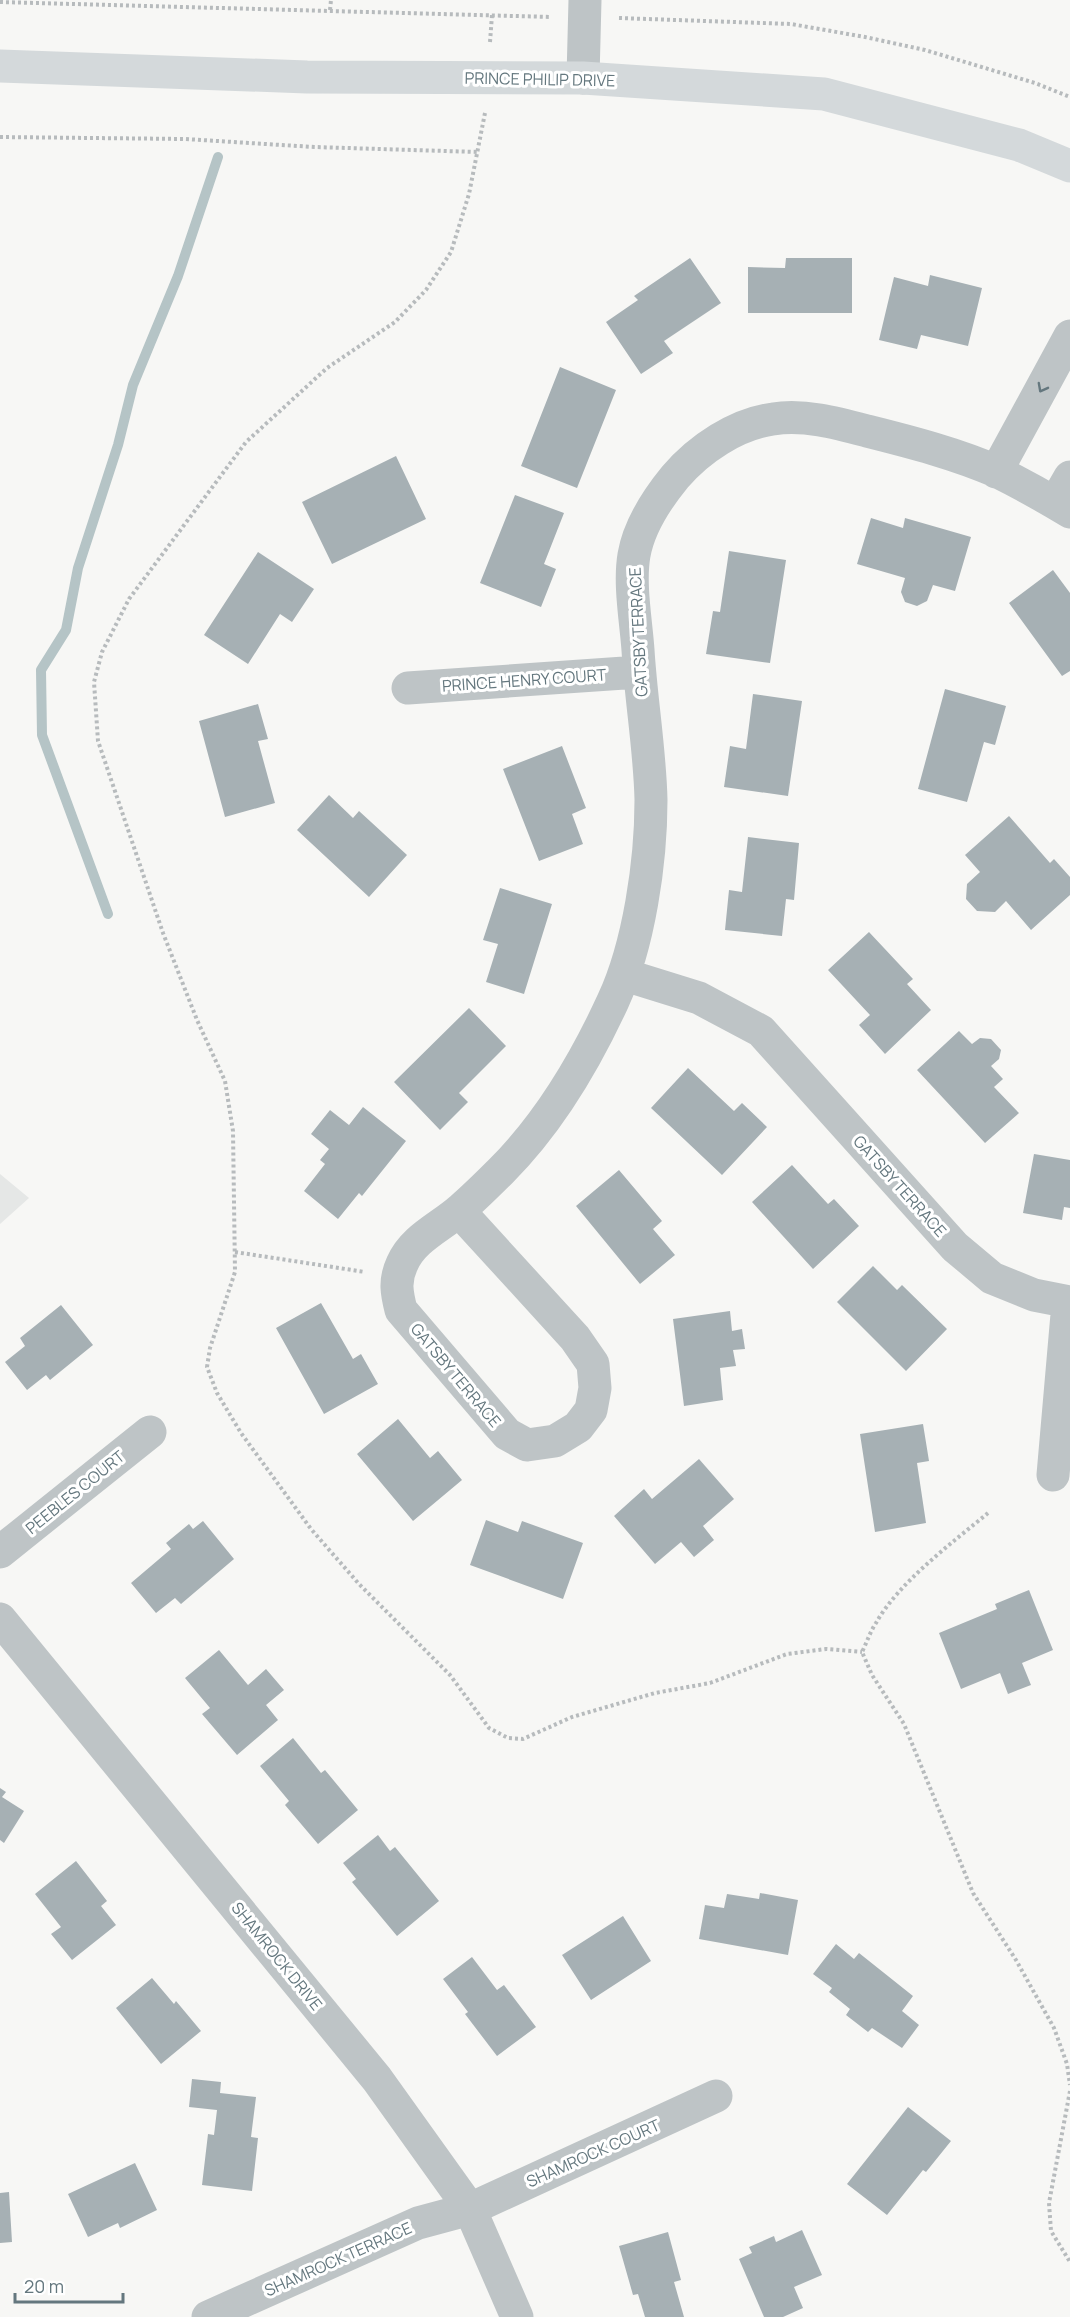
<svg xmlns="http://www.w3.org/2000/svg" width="1070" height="2317" font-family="Manrope,sans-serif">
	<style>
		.built { fill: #e5e7e6 }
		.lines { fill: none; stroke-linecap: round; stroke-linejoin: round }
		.stream { stroke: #b5c4c6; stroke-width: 10 }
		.building { fill: #a6b0b4 }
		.path { stroke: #b7bbbd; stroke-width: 4; stroke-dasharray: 3 3; stroke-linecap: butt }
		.street { stroke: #bec4c6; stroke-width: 33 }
		.secondary { stroke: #d4d9db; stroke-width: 33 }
		.oneway { stroke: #64777e }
		.labels { text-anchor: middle; stroke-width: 6; stroke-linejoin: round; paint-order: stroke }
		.street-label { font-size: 16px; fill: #64777e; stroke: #fff }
	</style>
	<rect width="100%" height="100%" fill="#f7f7f5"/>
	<path class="built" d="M0,1174L29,1198L0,1224Z"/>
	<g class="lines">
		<path class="stream" d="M108,914L42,735L41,670L66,630L78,568L118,445L133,385L178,276L218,157"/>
	</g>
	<path class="building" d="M690,258L721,303L664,341L673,353L641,374L606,322L638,300L634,296Z
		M786,258H852V313H748V267L785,268Z
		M930,275L982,288L968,346L921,335L917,349L879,340L894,277L928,286Z
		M560,367L616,390L577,488L521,466Z
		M396,456L426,519L332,564L302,502Z
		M515,495L564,513L544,564L556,569L541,607L480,583Z
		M871,518L903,528L905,518L971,537L955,591L933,585L927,601L917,606L905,602L901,592L905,578L857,564Z
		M729,551L786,560L770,663L706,654L713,611L720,612Z
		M258,552L314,589L292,622L280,614L248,664L204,635Z
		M1053,570L1070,593V671L1062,676L1009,603Z
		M945,689L1006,706L995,745L984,742L967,802L918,789Z
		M753,694L802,701L788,796L724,787L730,746L746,749Z
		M258,704L268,739L258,741L275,803L225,817L199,721Z
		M562,746L586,808L572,814L583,844L539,861L503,769Z
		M329,795L353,818L359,811L407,855L369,897L297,830Z
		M1009,816L1050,863L1054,859L1070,877V895L1031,930L1006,901L995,912L977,911L966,899L967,884L980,872L965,855Z
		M748,837L799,843L794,900L786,899L782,936L725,930L729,890L742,892Z
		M500,888L552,904L524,994L486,982L498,944L483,940Z
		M869,932L913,979L907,984L931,1010L885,1054L859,1025L870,1015L828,970Z
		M469,1008L506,1046L459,1093L468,1102L440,1130L394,1082Z
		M959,1031L972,1044L980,1038L991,1039L1001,1050L999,1059L991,1066L1003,1079L994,1087L1019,1113L985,1143L917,1070Z
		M688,1068L734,1111L742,1103L767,1127L722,1175L651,1108Z
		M363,1107L406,1141L362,1196L359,1193L338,1219L304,1191L325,1164L320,1160L329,1149L311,1134L330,1110L349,1125Z
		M1034,1154L1070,1160V1208L1064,1207L1062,1220L1023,1213Z
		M792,1165L828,1204L834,1199L859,1226L813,1269L752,1202Z
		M619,1170L662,1221L653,1229L675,1255L640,1284L576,1206Z
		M873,1266L897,1290L902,1285L947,1329L906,1371L837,1302Z
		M321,1303L353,1359L361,1354L378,1384L324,1414L276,1328Z
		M61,1305L93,1345L50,1380L46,1375L27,1390L5,1362L25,1346L20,1338Z
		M730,1311L732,1331L742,1329L745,1349L733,1350L736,1366L720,1368L723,1400L684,1406L673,1319Z
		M398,1419L430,1458L438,1451L462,1480L413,1521L357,1454Z
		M923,1424L929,1461L917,1463L926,1523L875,1532L860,1434Z
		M699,1459L734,1499L703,1526L714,1540L694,1557L681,1542L655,1564L614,1516L644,1489L652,1499Z
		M486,1520L518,1532L522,1521L583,1543L563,1599L470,1565Z
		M203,1521L234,1559L181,1604L175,1598L156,1613L131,1583L171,1549L166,1543L189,1524L193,1529Z
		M1029,1590L1053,1650L1022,1663L1031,1685L1008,1694L1000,1673L961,1689L939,1633L997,1609L995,1604Z
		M219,1650L248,1685L266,1669L284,1690L266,1705L278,1720L237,1755L202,1714L210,1708L185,1678Z
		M293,1738L321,1773L325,1770L358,1810L318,1844L285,1805L289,1801L260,1766Z
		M0,1788L6,1792L2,1797L24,1811L4,1843L0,1840Z
		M378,1835L390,1851L395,1847L439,1901L397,1936L352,1882L356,1879L343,1863Z
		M76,1861L107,1901L101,1906L116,1925L72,1960L51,1934L61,1927L35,1894Z
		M760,1893L798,1900L788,1955L699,1939L705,1905L724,1908L727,1894L759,1899Z
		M623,1916L651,1961L591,2000L562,1955Z
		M836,1944L854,1959L859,1953L913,1996L902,2011L919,2025L902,2048L872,2028L868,2032L846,2015L850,2009L829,1992L832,1988L813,1974Z
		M472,1957L497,1990L504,1985L536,2027L497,2056L465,2014L468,2012L443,1979Z
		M152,1978L174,2004L176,2001L201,2031L161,2064L116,2008Z
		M192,2079L221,2082L220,2093L256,2097L251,2137L258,2138L252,2191L202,2185L208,2134L214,2135L217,2110L189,2107Z
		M908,2107L951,2141L926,2172L923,2170L887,2215L847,2184Z
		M135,2163L157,2210L120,2228L118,2223L88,2237L68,2194Z
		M9,2192L12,2242L0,2243V2193Z
		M802,2230L822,2275L794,2287L803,2308L783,2317H764L739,2259L752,2253L749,2247L774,2236L776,2242Z
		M668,2232L681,2280L674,2282L684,2317H645L638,2294L633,2295L619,2246Z"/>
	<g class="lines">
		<path class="path" d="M0,2L551,17
			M330,10L331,0
			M619,18L791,24L865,37L925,50L1035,83L1070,97
			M490,42L492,15
			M485,113L469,194L451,252L426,290L395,322L327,368L246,442L129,599L102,652L94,682L98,741L163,933L197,1020L225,1081L233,1131L235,1272L210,1348L207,1367L217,1393L241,1433L311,1529L359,1584L450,1675L489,1728L508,1738L523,1739L572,1717L655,1693L710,1683L787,1654L826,1649L862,1652
			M0,137L185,139L314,147L478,152
			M235,1252L365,1272
			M988,1513C952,1543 899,1582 876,1623C870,1632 867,1642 862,1652L872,1675L904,1724L973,1893L1016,1960L1054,2028L1067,2064L1070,2085
			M1070,2091L1049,2203L1051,2231L1070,2262"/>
		<path class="street" d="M583,78L585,0
			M996,472L1070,336
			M1055,503L1070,477
			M408,688L639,672
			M625,975L699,998L761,1031L955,1247L992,1278L1034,1295L1070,1302
			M459,1211L575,1338L593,1364L595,1388L591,1410L578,1427L555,1441L527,1445L507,1434L401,1310C397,1294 394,1281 402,1264C413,1238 441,1227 461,1209C475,1197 488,1184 501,1171C549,1123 585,1062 613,1001C639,945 651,862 651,800C650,751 641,700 638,650C636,621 629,584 634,555C639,526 657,499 675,477C699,449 736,424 773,419C804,414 837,423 867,431C911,442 957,454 998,472C1022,484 1047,498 1070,512
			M1053,1475L1068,1303
			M0,1552L150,1432
			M0,1619L377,2079L470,2209L517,2317
			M208,2317L418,2223L470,2209L716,2096"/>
		<path class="secondary" d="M0,66L307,77L583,78L824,94L1019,145L1070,166"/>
	</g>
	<defs><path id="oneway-chevron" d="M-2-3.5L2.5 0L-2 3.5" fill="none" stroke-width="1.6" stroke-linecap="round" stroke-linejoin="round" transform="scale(1.5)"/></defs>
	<use class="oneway" href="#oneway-chevron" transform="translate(1042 388) rotate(118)"/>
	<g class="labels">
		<g class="street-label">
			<text transform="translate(540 79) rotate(1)" y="6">PRINCE PHILIP DRIVE</text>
			<text transform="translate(638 632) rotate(-93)" y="6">GATSBY TERRACE</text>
			<text transform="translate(524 680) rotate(-4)" y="6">PRINCE HENRY COURT</text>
			<text transform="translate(900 1186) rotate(48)" y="6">GATSBY TERRACE</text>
			<text transform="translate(456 1375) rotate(50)" y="6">GATSBY TERRACE</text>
			<text transform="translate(75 1492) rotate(-39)" y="6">PEEBLES COURT</text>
			<text transform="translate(277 1956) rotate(51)" y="6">SHAMROCK DRIVE</text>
			<text transform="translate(593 2153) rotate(-24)" y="6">SHAMROCK COURT</text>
			<text transform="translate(338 2259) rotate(-24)" y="6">SHAMROCK TERRACE</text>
		</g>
	</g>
	<path d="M15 2293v9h108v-9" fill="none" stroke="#64777e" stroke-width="3"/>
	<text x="24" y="2293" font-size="18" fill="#64777e" stroke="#ffffff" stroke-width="4.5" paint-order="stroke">20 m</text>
</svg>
